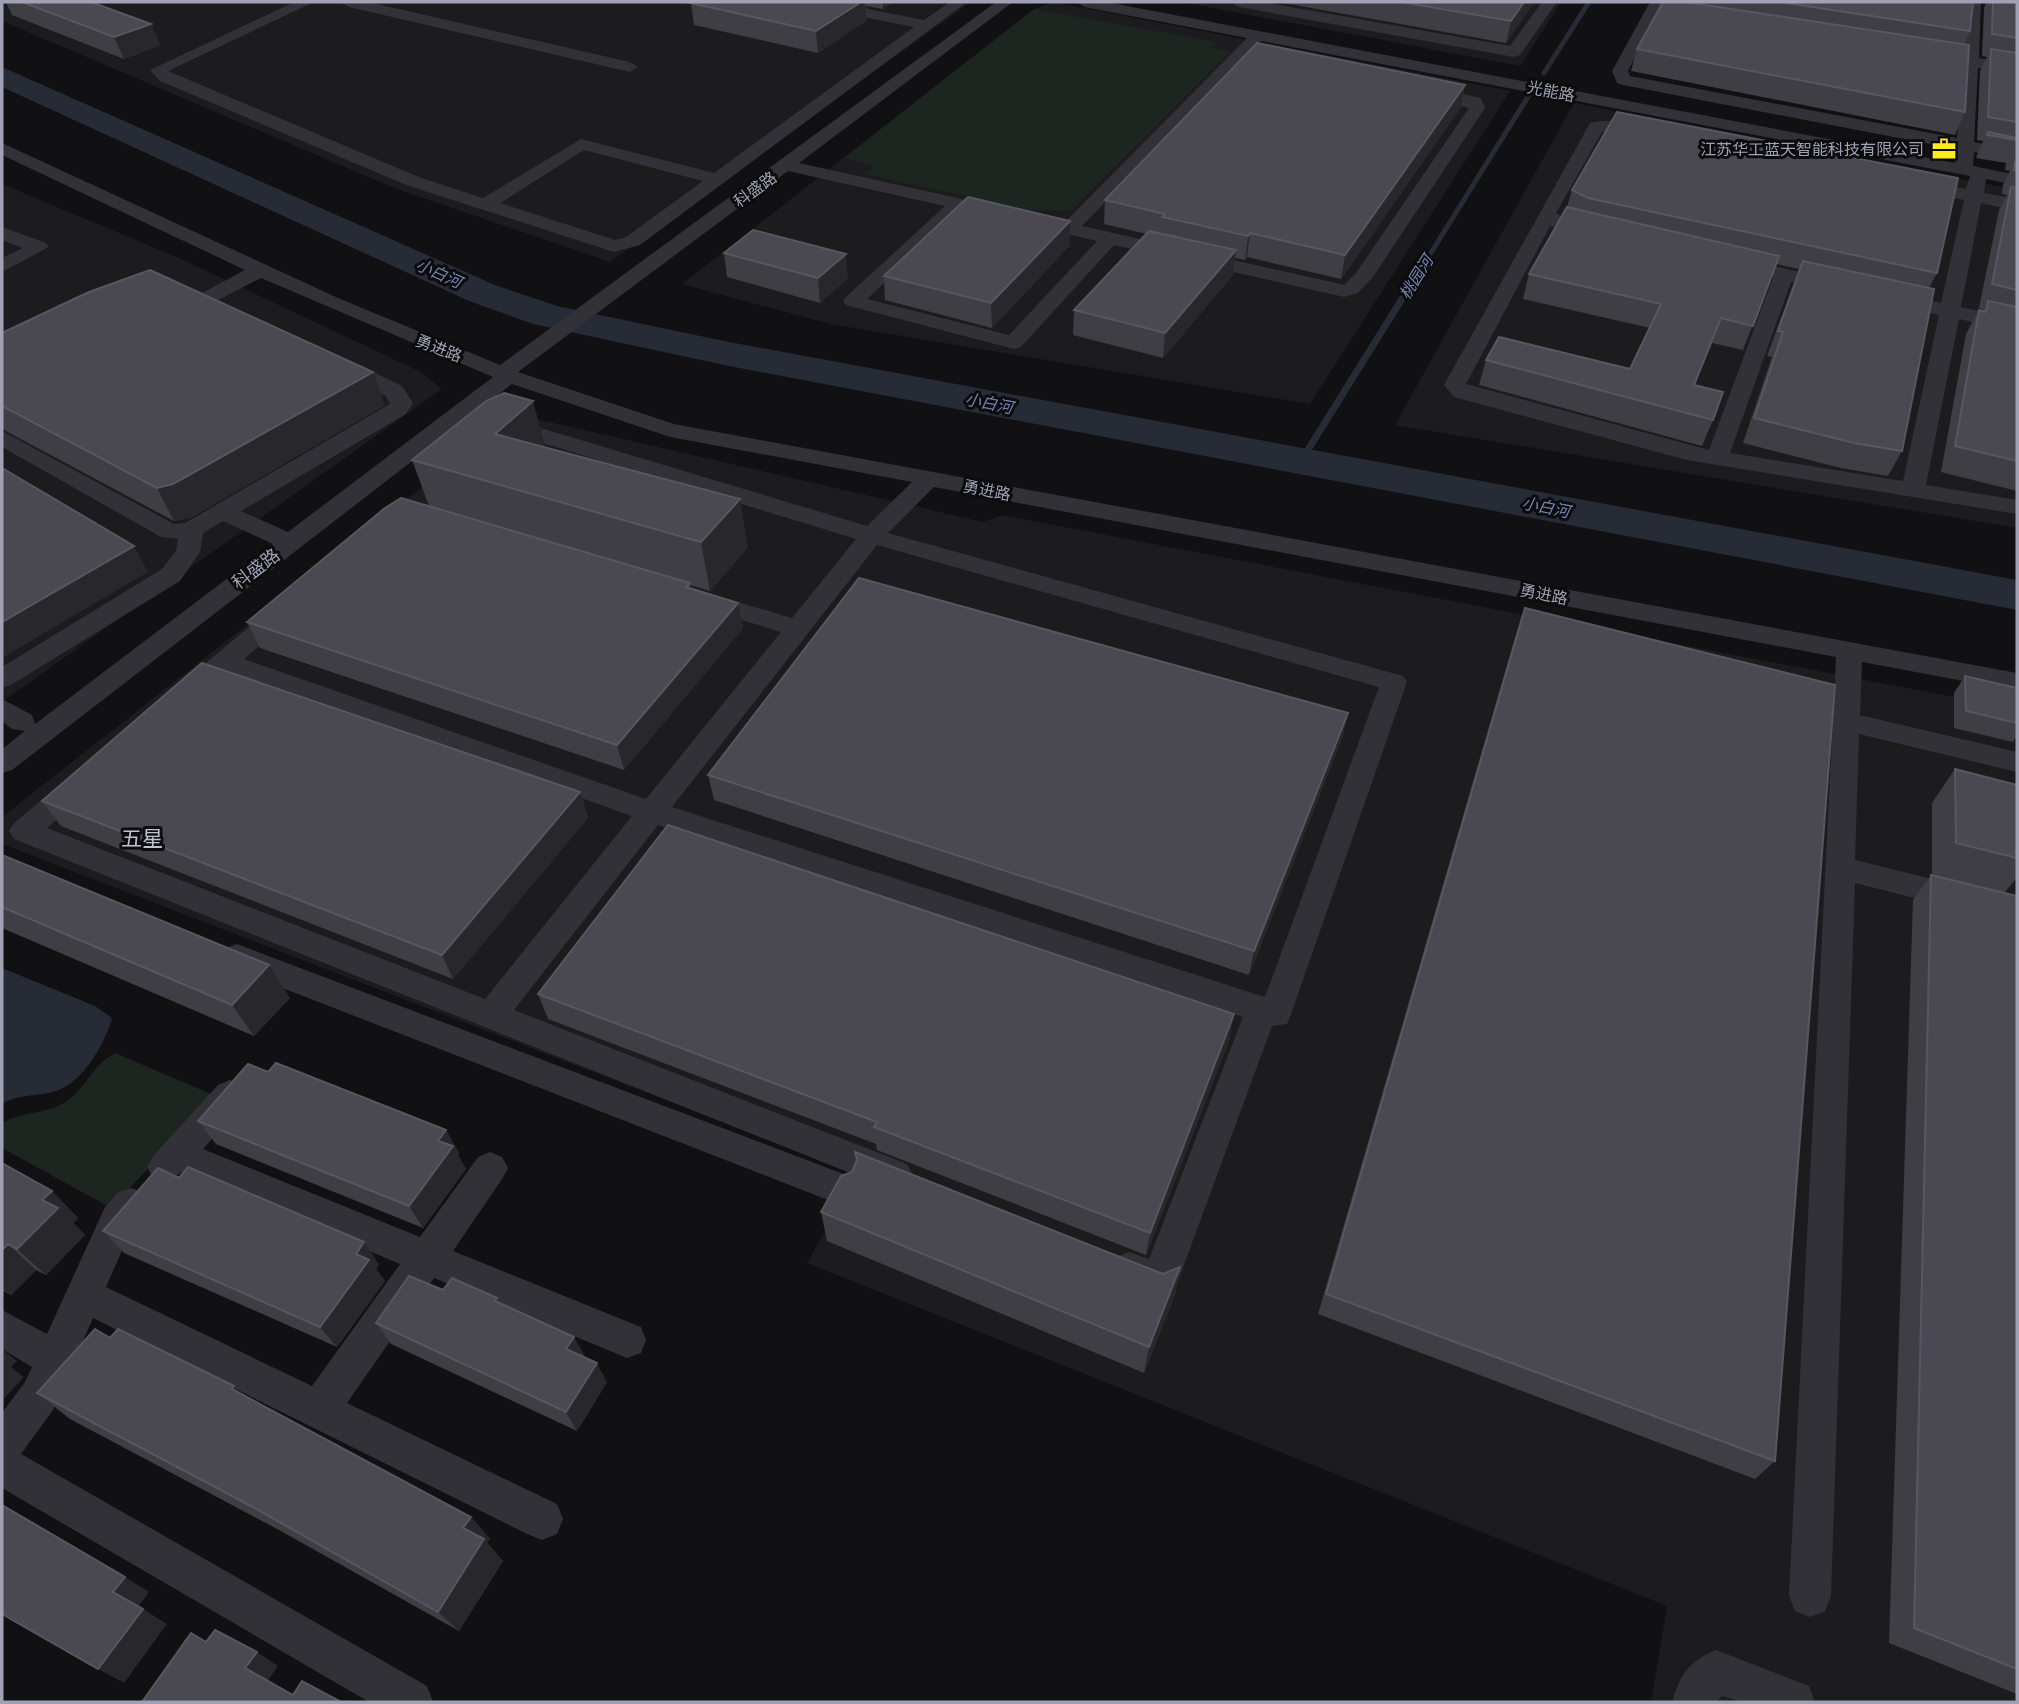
<svg xmlns="http://www.w3.org/2000/svg" width="2019" height="1704" font-family="'Varela Round','Noto Sans SC',sans-serif">
	<style>
		.built { fill: #1c1c1f }
		.green { fill: #1c251f }
		.water { fill: #262b36 }
		.lines { fill: none; stroke-linecap: round; stroke-linejoin: round }
		.stream-far1 { stroke: #262b36; stroke-width: 5 }
		.stream { stroke: #262b36; stroke-width: 7 }
		.river { fill: #262b36; fill-rule: evenodd }
		.minor { fill: #313137; fill-rule: evenodd }
		.wall { fill: #3f3e45 }
		.shaded-wall { fill: #28272c }
		.building { fill: #4a4951; stroke: #575761; stroke-width: 2 }
		.labels { text-anchor: middle; stroke-width: 6; stroke-linejoin: round; paint-order: stroke }
		.far-street-label { font-size: 16px; fill: #a0a1b4; stroke: #0c0b0d }
		.far-poi-label { font-size: 16px; fill: #a0a1b4; stroke: #0c0b0d; text-anchor: end }
		.far-water-label { font-size: 16px; font-style: italic; fill: #7386b3; stroke: #0c0b0d }
		.street-label { font-size: 18px; fill: #a0a1b4; stroke: #0c0b0d }
		.quarter-label { font-size: 21px; fill: #c1c2d0; stroke: #0c0b0d }
	</style>
	<rect width="100%" height="100%" fill="#111012"/>
	<path class="built" d="M2,2H971L610,262L394,188L2,21Z
		M1053,2L1510,91L1310,404L830,324L682,284L1034,9Z
		M1181,2H1561L1520,66Z
		M1574,103L2017,190V528L1395,425Z
		M2,184L179,258L421,372L442,389L2,702Z
		M515,414L983,522L1002,515L2017,709V1702H1651L1667,1606L807,1263L857,1174L2,844V817Z"/>
	<path class="green" d="M1034,9L1217,42L1213,48L1232,51L1071,211L1030,210L864,174L875,166L844,158Z
		M115,1053L216,1096L111,1208L2,1148V1123C22,1111 44,1115 64,1103C86,1089 92,1065 115,1053Z"/>
	<path class="water" d="M2,968L95,1006L112,1018C105,1043 83,1083 56,1091C37,1097 21,1093 2,1104Z"/>
	<g class="lines">
		<path class="stream-far1" d="M1544,73L1589,2
			M1419,272L1531,92"/>
		<path class="stream" d="M1301,461L1420,270"/>
		<path class="river" d="M2,67L495,285L557,306L729,342L2017,580V610L729,366L533,324L469,301L2,87Z"/>
		<path class="minor" d="M294,2H314L168,71L421,178L483,198L581,139L714,173L914,27L812,7L805,2H833L924,20L950,2H967L640,245L614,252L409,186L160,81L150,70ZM584,150L703,181L626,237L615,240L500,203Z
			M341,2H368L630,62L638,67L630,72L349,7Z
			M996,2H1013L799,163L1065,222L1247,38L1084,7L1077,2H1106L1955,163L1956,149L1623,85L1617,83L1612,71L1650,2H1664L1628,71L1630,76L1957,138L1962,65L1922,58V52L1963,56L1966,2H1981L1979,58L2017,64V74L1978,68L1974,142L2017,150V160L1974,152L1973,166L2017,175V185L1986,179L1984,193L2017,199V211L1981,203L1961,307L2017,320V332L1959,319L1926,485L2017,500V514L1687,460L1454,397L1444,385L1590,123C1611,118 1633,124 1654,129L1657,133L1654,137L1602,132L1556,213L1567,220L1604,229L1607,233L1597,239L1550,226L1466,384L1709,450L1773,278L1727,267L1724,263L1727,259L1734,257L1843,282L1846,286L1836,292L1791,282L1730,453L1903,481L1939,315L1884,302L1881,298L1891,292L1941,303L1964,200L1911,189L1908,185L1917,180L1966,189L1970,176L1261,41L1082,226L1344,285L1356,273L1469,108L1419,95V87L1425,86L1481,98L1485,108L1373,277L1358,293L1344,297L1114,245L1021,347L1014,349L846,305L843,301L846,297L945,206L788,171L518,372L674,424L2017,673V691L1862,662L1860,715L2017,752V772L1859,734L1855,860L2017,900V924L1855,883L1831,1596L1825,1611L1810,1617L1795,1611L1789,1596L1836,657L934,487L888,533L1403,676L1407,682L1291,1014L1287,1024L1272,1026L1178,1281L1172,1293L1159,1299L1116,1281L1111,1269L1116,1257L1129,1252L1149,1259L1243,1017L658,825L514,1010L907,1164L913,1175L907,1186L895,1191L14,839L9,831L14,823L71,776L81,773L91,776L95,783L91,790L47,828L485,999L632,816L228,673C213,686 198,708 176,702L172,695L176,688L275,605H293L297,611L293,617L244,659L646,799L781,632L692,605L688,599L692,593L701,591L792,618L856,539L533,440H494L491,435L494,430L518,424L544,429L867,526L912,482L670,437L512,384L12,770L2,773V749L25,731L12,729L2,721V699L32,715L35,724L273,544L223,521L203,533L200,552L180,581L11,685L2,688V667L162,569L176,551L178,539L161,537L2,447V431L174,524L185,523L390,404L386,396L334,371L331,366L334,361H350L402,386L413,403L406,414L241,511L288,532L493,377L261,278L207,306H193L190,302L193,298L245,270L2,155V143L338,298L500,365ZM962,210L1097,241L1009,335L867,299ZM877,545L1379,687L1265,997L672,807Z
			M1231,2H1263L1510,46L1542,2H1557L1520,55L1514,57L1239,7Z
			M2,227L46,243L49,247L2,272V258L23,248L2,240Z
			M237,944L854,1178L859,1189L854,1200L841,1205L226,966L221,957L226,948Z
			M230,1080L242,1085L247,1095L242,1105L203,1149L420,1237L478,1157L490,1152L502,1157L508,1168L502,1179L453,1251L641,1327L646,1340L641,1353L627,1358L434,1278L347,1403L557,1504L563,1519L557,1534L542,1540L527,1534L93,1318L53,1410L21,1454L427,1686L433,1702H369L2,1488V1413L25,1382L32,1367L2,1349V1310L47,1334L105,1207L118,1192L131,1188L144,1192L149,1204L131,1230L106,1287L312,1386L400,1264L182,1172L165,1183L153,1178L147,1167L153,1156L218,1085Z
			M1716,1650L1809,1686L1815,1702H1742L1722,1696L1716,1702H1672C1680,1675 1689,1661 1716,1650Z"/>
	</g>
	<path class="wall" d="M6,2H91L151,24L160,45L124,59L12,15Z
		M694,2H895L883,9L866,6L867,20L818,53L694,25L691,3Z
		M1278,2H1534L1506,43Z
		M1663,2H1973L1970,31L1964,45L1965,112L1955,135L1631,71L1637,49Z
		M1986,2H2017V491L1941,472L1966,334L1979,310L1983,311L1984,310L1979,308L1999,210L2007,195L2002,194L2003,185L2010,171L2005,170L2006,163L1976,158L1983,141L1977,140L1980,71L1987,57L1982,56L1984,8Z
		M1465,85L1461,107L1341,279L1247,257L1245,260L1235,258L1233,275L1163,358L1073,335L1074,310L1147,234L1104,224L1105,200Z
		M1572,190L1937,273L1929,288L1902,451L1888,476L1841,468L1743,443L1772,357L1767,356L1799,269L1776,264L1743,350L1712,343L1695,385L1713,420L1702,446L1479,385L1486,360L1630,369L1650,328L1523,299L1529,274L1567,207Z
		M1070,221V245L992,328L885,300L884,276Z
		M724,253L848,278L820,303L727,277Z
		M2,333L385,405L190,518L174,521L2,429Z
		M545,447L748,547L710,591L690,585L691,589L738,603L743,628L624,770L260,648L247,622L429,506L412,460Z
		M1525,608L1775,1461L1755,1479L1318,1314L1516,634Z
		M1965,676L2017,688V735L2013,742L1954,728V693Z
		M1348,713L1342,738L1249,975L714,800L708,775Z
		M1955,769L2017,785V881L2015,880L2004,893L2017,896V1694L1889,1643L1913,900L1931,875L1932,876V803Z
		M580,792L588,818L453,979L61,826L42,801Z
		M2,855L290,998L254,1036L2,928Z
		M538,994L1230,1038L1146,1255L877,1150L876,1144L548,1019Z
		M268,1072L446,1130L459,1153L458,1155L466,1169L423,1228L216,1144L198,1121Z
		M2,1163L52,1191L78,1218L73,1223L85,1235L46,1275L36,1270L11,1295L2,1290Z
		M821,1212L1163,1274L1180,1267L1175,1295L1144,1373L827,1241Z
		M103,1231L379,1264L376,1269L385,1281L337,1347L124,1253Z
		M443,1290L499,1303L574,1337L585,1357L607,1382L577,1431L391,1344L376,1323Z
		M110,1338L241,1394L471,1517L490,1539L487,1543L503,1561L459,1631L279,1530L70,1419L37,1393Z"/>
	<path class="shaded-wall" d="M861,2H865L867,20L818,53L816,31Z
		M883,2H895L883,9Z
		M1524,2H1534L1506,43L1511,21Z
		M151,24L160,45L124,59L114,37Z
		M1465,85L1461,107L1341,279L1345,255Z
		M1070,221V245L992,328L991,303Z
		M1250,233L1247,257L1245,260L1248,236Z
		M1236,250L1233,275L1163,358L1165,333Z
		M846,254L848,278L820,303L818,278Z
		M373,372L385,405L190,518L174,521L157,488Z
		M533,401L546,449L495,434Z
		M740,499L748,547L710,591L701,542Z
		M134,546L148,572L2,658V622Z
		M738,603L743,628L624,770L617,745Z
		M1348,713L1342,738L1249,975L1254,951Z
		M580,792L588,818L453,979L442,955Z
		M269,965L290,998L254,1036L232,1005Z
		M1234,1014L1230,1038L1146,1255L1150,1233Z
		M446,1130L459,1153L458,1155L466,1169L423,1228L409,1206L438,1141Z
		M52,1191L78,1218L73,1223L85,1235L46,1275L17,1249L42,1200Z
		M364,1242L379,1264L376,1269L385,1281L337,1347L320,1327L356,1254Z
		M8,1244L36,1270L11,1295L2,1288V1250Z
		M1180,1267L1175,1295L1144,1373L1149,1347Z
		M574,1337L585,1357L577,1369L566,1349Z
		M2,1349L17,1361L11,1367L24,1377L2,1401Z
		M597,1363L607,1382L577,1431L566,1412Z
		M471,1517L490,1539L487,1543L503,1561L459,1631L438,1612L463,1528Z
		M125,1577L149,1592L138,1607L113,1592Z
		M143,1609L167,1624L124,1683L98,1669Z
		M257,1652L278,1666L267,1682L245,1668Z"/>
	<path class="building" d="M22,2H91L151,24L114,37Z
		M694,2H861L816,31L691,3Z
		M1401,2H1524L1511,21Z
		M1663,2H1685L1969,45L1965,112L1637,49Z
		M1780,2H1973L1970,31Z
		M1993,2H2017V38L1992,34Z
		M1257,43L1465,85L1345,255L1250,233L1248,236L1162,217L1165,214L1105,200Z
		M1991,49L2017,53V122L1988,117Z
		M1617,112L1958,178L1937,273L1588,198L1572,190Z
		M1988,132L2017,138V140L1987,135Z
		M2015,162H2017V171L2014,170Z
		M2011,187L2017,188V290L1992,284Z
		M968,197L1070,221L991,303L884,276Z
		M1567,207L1779,256L1753,326L1721,318L1694,385L1723,392L1713,420L1486,360L1499,337L1630,369L1661,304L1529,274Z
		M753,230L846,254L818,278L724,253Z
		M1149,231L1236,250L1165,333L1074,310Z
		M1803,261L1934,289L1902,451L1854,443L1754,418L1783,332L1778,331Z
		M150,270L373,372L173,484L157,488L2,406V333L89,292Z
		M1988,301L2017,307V461L1955,446L1979,310L1986,312Z
		M504,393L533,401L495,434L740,499L701,542L412,460L486,401Z
		M2,468L134,546L2,622Z
		M401,498L690,583L686,587L738,603L617,745L247,622L385,508Z
		M859,578L1348,713L1254,951L708,775Z
		M1525,608L1835,685L1775,1461L1326,1294Z
		M202,663L580,792L442,955L42,801Z
		M1965,676L2017,688V723L1966,711Z
		M1955,769L2017,785V858L1956,843Z
		M668,825L1234,1014L1150,1233L874,1127L877,1122L538,994Z
		M2,855L269,965L232,1005L2,907Z
		M1931,875L2017,896V1669L1914,1628Z
		M276,1063L446,1130L438,1141L453,1146L409,1206L198,1121L248,1064L268,1072Z
		M855,1152L1163,1274L1180,1267L1149,1347L821,1212L841,1176L852,1172L857,1160Z
		M2,1163L52,1191L42,1200L58,1208L17,1249L8,1244L2,1250Z
		M188,1167L364,1242L356,1254L369,1260L320,1327L103,1231L158,1168L179,1178Z
		M409,1276L443,1290L452,1278L497,1298L495,1301L574,1337L566,1349L597,1363L566,1412L376,1323Z
		M95,1329L110,1338L118,1329L234,1386L232,1389L471,1517L463,1528L484,1539L438,1612L253,1507L37,1393Z
		M2,1505L125,1577L113,1592L143,1609L98,1669L2,1614Z
		M215,1630L257,1652L245,1668L293,1695L302,1681L341,1702H142L191,1633L206,1642Z"/>
	<defs>
		<g id="office-bare" transform="scale(1.89)"><path d="M-6-3h4V-5.5h4V-3h4V5H-6ZM-1-4.5V-3h2v-1.5ZM-6 0V1H6V0Z" fill="#ffea1b" stroke="#0c0b0d" stroke-width="2.5" paint-order="stroke"/></g>
	</defs>
	<g fill-rule="evenodd">
		<use href="#office-bare" x="1944" y="149"/>
	</g>
	<g class="labels">
		<g class="far-street-label">
			<text transform="translate(1551 91) rotate(11)" y="6">光能路</text>
			<text transform="translate(755 189) rotate(-36)" y="6">科盛路</text>
			<text transform="translate(439 348) rotate(21)" y="6">勇进路</text>
			<text transform="translate(987 490) rotate(11)" y="6">勇进路</text>
			<text transform="translate(1544 594) rotate(11)" y="6">勇进路</text>
		</g>
		<g class="far-poi-label">
			<text x="1924" y="155">江苏华工蓝天智能科技有限公司</text>
		</g>
		<g class="far-water-label">
			<text transform="translate(439 273) rotate(24)" y="6">小白河</text>
			<text transform="translate(1416 277) rotate(-58)" y="6">桃园河</text>
			<text transform="translate(989 403) rotate(11)" y="6">小白河</text>
			<text transform="translate(1546 507) rotate(11)" y="6">小白河</text>
		</g>
		<g class="street-label">
			<text transform="translate(256 569) rotate(-37)" y="6">科盛路</text>
		</g>
		<g class="quarter-label">
			<text x="142" y="846">五星</text>
		</g>
	</g>
	<rect width="2019" height="1704" fill="none" stroke="#a0a1b4" stroke-width="7"/>
</svg>
